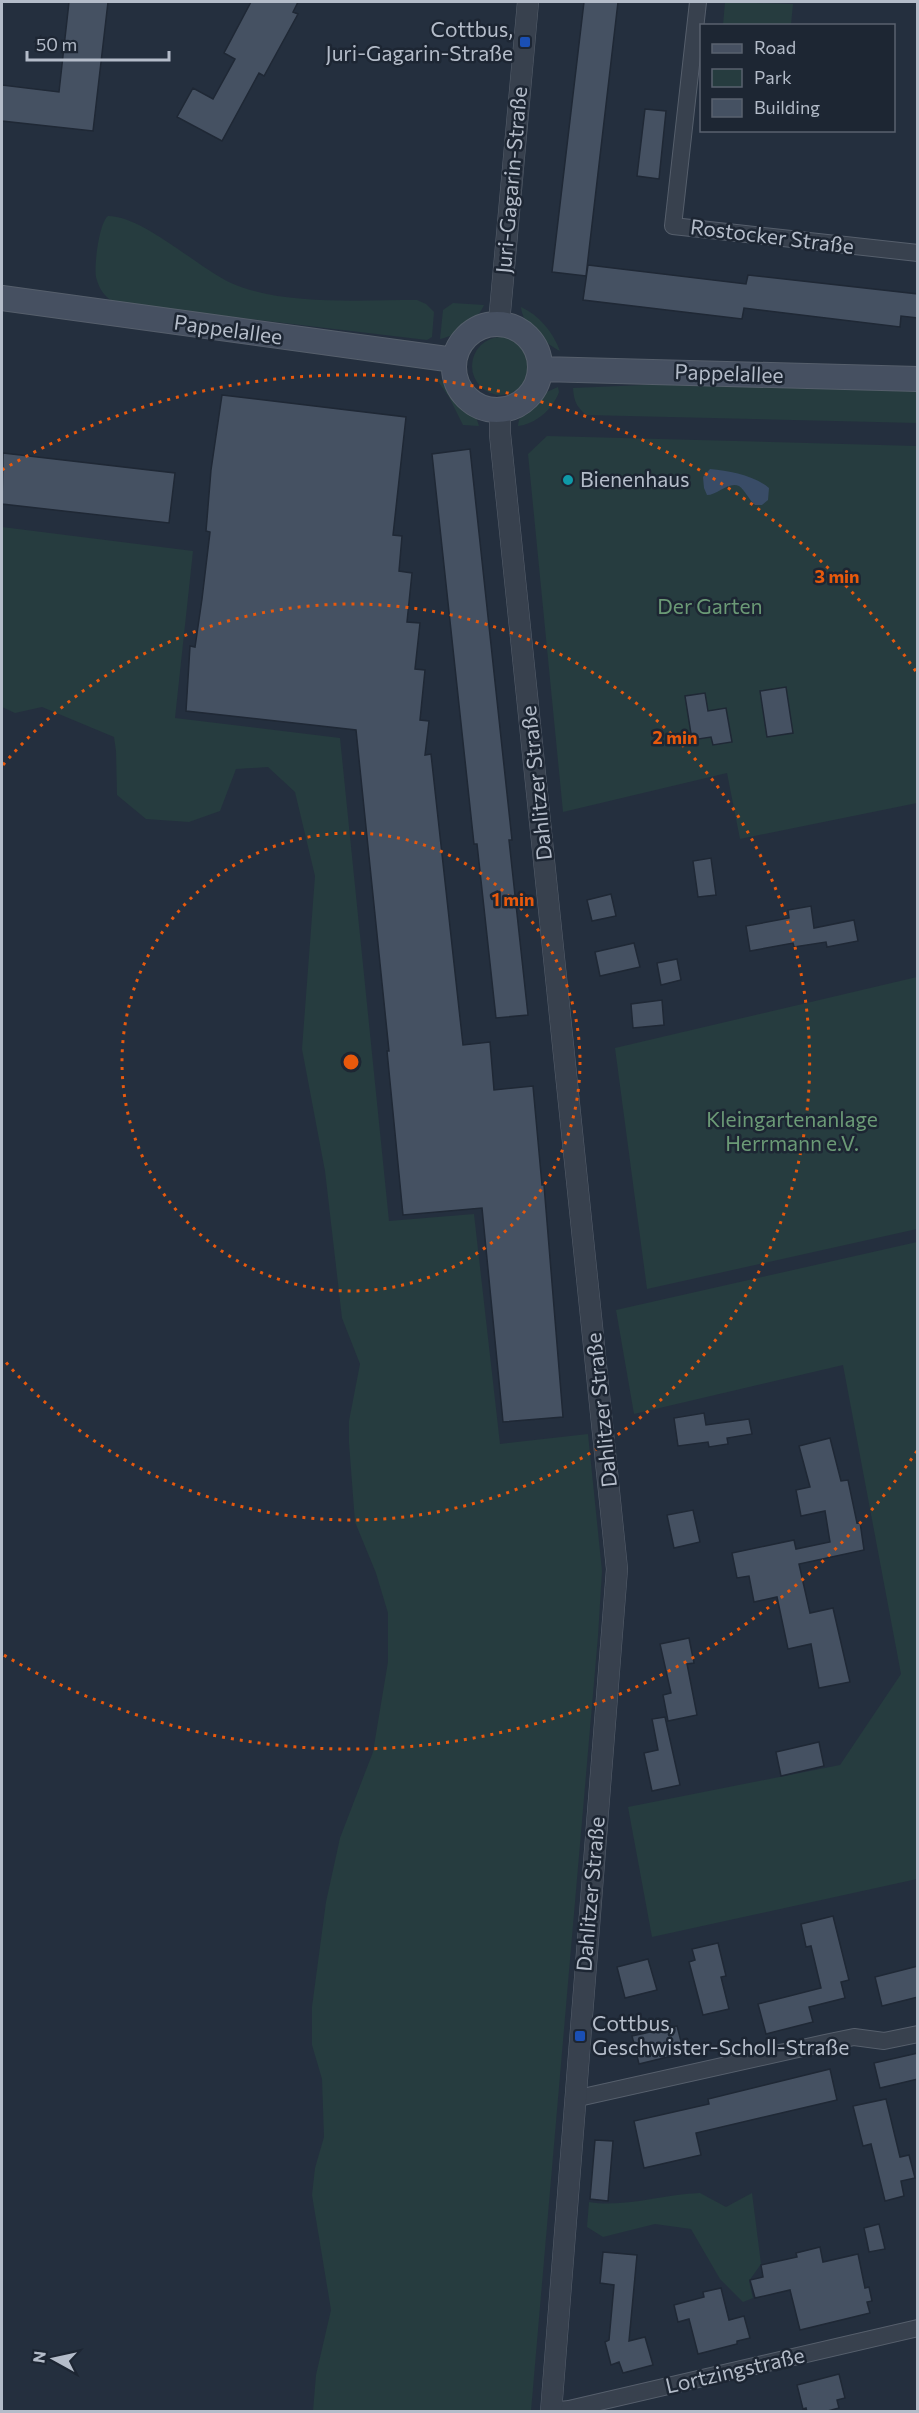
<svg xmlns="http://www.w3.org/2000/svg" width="919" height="2413" font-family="Commissioner,sans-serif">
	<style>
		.green { fill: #263c3f }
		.water { fill: #394c67 }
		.building { fill: #455162; stroke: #1f2835; stroke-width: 1.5 }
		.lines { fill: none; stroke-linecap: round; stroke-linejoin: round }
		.minor-casing { stroke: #565f6c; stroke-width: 18 }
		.tertiary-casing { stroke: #565f6c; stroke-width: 22 }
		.secondary-casing { stroke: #565f6c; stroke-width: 26 }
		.minor { stroke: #38414e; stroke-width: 16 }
		.tertiary { stroke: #38414e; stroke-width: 21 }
		.secondary { stroke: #465061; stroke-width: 24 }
		.ring { fill: none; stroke: #e8590c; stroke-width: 3; stroke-dasharray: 3 6 }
		.transit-dot { fill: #1a4fb4; stroke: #1d2633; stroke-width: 2 }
		.culture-dot { fill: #0f9aa8; stroke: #1d2633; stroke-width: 2 }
		.labels { text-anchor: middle; stroke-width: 5; stroke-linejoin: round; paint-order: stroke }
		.poi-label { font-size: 21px; fill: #b4bcc9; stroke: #1d2633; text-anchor: start }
		.street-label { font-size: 21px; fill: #b4bcc9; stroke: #1d2633 }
		.park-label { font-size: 21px; fill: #6b9a76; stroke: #1d2633 }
		.centre { fill: #e8590c; stroke: #1d2633; stroke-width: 3 }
		.ring-label { font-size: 18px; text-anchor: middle; font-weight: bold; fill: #e8590c; stroke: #1d2633; stroke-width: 5; stroke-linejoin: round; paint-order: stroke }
	</style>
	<rect width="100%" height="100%" fill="#242f3e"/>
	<path class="green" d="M725,2L793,4L791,25H723Z
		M108,216C143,216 197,267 231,283C282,306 361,300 417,300L426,304L434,312L432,337L427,340L116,303C105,298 99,289 96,277C94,265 99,223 108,216Z
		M453,303L484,305C476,322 459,335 440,339L443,310Z
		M521,307C539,315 553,332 560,351C545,343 522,325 521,307Z
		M472 366a29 29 0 1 1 58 0a29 29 0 1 1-58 0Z
		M435,377C452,386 475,408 479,426L463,425L449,397Z
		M690,383L917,388V423L586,415C576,406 574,401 573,388Z
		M558,387L559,392C553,409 536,424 518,426C519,408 542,393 558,387Z
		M547,436L917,446V803L740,839L727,773L563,812L528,454Z
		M2,527L193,551L175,718L340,738L389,1221L474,1214L500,1444L588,1434L602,1571L598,1636L531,2411H313L316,2375L331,2310L312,2195L315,2168L324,2137L322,2079L312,2045V2007L326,1902L340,1838L373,1752L388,1662V1613L376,1573L355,1522L349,1443V1421L360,1364L342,1318L325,1171L302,1049L315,876L295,792L268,767L236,769L220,811L189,822L146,819L117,795L116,751L114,737L42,707L15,713L2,707Z
		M917,977V1229L647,1289L615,1048Z
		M917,1242V1879L652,1937L628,1807L840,1765L901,1674L843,1365L634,1414L616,1310Z
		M700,2193L726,2207L752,2193L761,2264L749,2281L753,2298L743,2302L720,2279L691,2229L655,2224L603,2237L587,2227L589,2202C626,2208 663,2194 700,2193Z"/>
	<path class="water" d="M710,469C730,471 753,475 769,488L768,500L762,505H755C749,500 745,490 739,486C729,481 717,495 707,495L704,488L703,477Z"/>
	<path class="building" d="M69,2H108L93,131L2,121V85L59,92Z
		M251,2H298L293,12L298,14L264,76L259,73L222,141L177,117L193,88L213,99L235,59L224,53Z
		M584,2H618L586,276L552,272Z
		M645,109L666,111L659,179L637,176Z
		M588,265L746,284L748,275L918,294V318L901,316L900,327L744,308L742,319L583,300Z
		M222,395L406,417L393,535L402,536L399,571L412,573L407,622L420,623L415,669L425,670L420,720L429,721L425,755L431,754L463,1045L490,1042L494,1090L533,1086L542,1185H544L563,1417L503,1422L482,1208L403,1215L387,1051H389L356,730L186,711L190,646L195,647L202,599L210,532L206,531L211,470Z
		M470,449L512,840H509L528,1015L496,1018L477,844H474L432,454Z
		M3,453L175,473L169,523L2,504Z
		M786,687L793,733L767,737L760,691Z
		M705,693L708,711L726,708L732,742L713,745L711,737L692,740L685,696Z
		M711,858L716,895L698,897L693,861Z
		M611,894L616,916L592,921L587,900Z
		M811,906L814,928L854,920L858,941L827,947L826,942L794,947L793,943L750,951L746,926L789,918L788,910Z
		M634,943L640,967L600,976L595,952Z
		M677,959L681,980L661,985L657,963Z
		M662,1000L664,1025L633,1028L631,1004Z
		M704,1413L706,1425L749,1419L752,1434L727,1438L728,1444L709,1447L708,1442L678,1446L674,1418Z
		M830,1438L841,1481L848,1480L857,1523L860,1522L864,1550L799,1564L810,1613L833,1608L850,1682L819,1688L811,1644L788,1649L777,1597L754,1602L749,1576L737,1578L732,1553L794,1540L796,1549L830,1542L825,1511L801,1516L796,1490L810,1487L799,1446Z
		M693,1510L700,1542L674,1548L667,1515Z
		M689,1638L694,1663L687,1664L697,1715L668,1721L663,1695L671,1693L660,1644Z
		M665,1717L680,1785L652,1791L644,1753L658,1750L652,1719Z
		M819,1742L824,1766L781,1776L776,1752Z
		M833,1916L849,1980L841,1982L845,1998L809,2007L813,2022L766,2034L758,2004L821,1988L811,1946L806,1947L801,1924Z
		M718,1943L726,1976L721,1977L729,2009L703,2015L689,1962L695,1960L692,1949Z
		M648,1959L657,1990L625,1998L617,1967Z
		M918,1966V1997L882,2006L875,1977Z
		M677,2026L684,2053L639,2064L632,2036Z
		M918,2053V2079L880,2088L874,2063Z
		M830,2069L837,2100L696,2133L701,2155L644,2168L634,2121L709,2104L708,2099Z
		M886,2099L900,2157L909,2155L915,2178L901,2181L904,2196L885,2201L871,2144L863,2146L853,2106Z
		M595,2140L613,2141L608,2201L590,2199Z
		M879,2224L885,2249L869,2252L864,2228Z
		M820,2247L823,2262L858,2254L865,2288L869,2287L872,2301L867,2302L870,2313L800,2330L790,2290L755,2298L750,2280L763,2277L761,2265L797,2257L796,2253Z
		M603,2252L637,2255L629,2341L645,2337L653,2365L623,2373L619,2362L611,2365L605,2342L609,2340L614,2285L600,2283Z
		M721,2288L729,2320L744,2316L750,2338L737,2341V2344L698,2354L689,2319L678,2322L674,2305L704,2297L703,2292Z
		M839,2374L845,2398L837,2400L839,2408L824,2412H807L806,2408L803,2409L797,2385Z"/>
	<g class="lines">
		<g class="minor-casing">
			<path id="minor" d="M698,2L673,226L918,253
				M574,2099L825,2043L854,2037L884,2041L918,2034
				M551,2411L569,2409L918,2328"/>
		</g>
		<g class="tertiary-casing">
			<path id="tertiary" d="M499,323L528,2
				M500,410V434L617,1569L551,2412"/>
		</g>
		<g class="secondary-casing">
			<path id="secondary" d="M2,298L454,360
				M454 367a43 43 0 1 1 86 0a43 43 0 1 1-86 0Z
				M541,369L918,379"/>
		</g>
		<use href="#minor" class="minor"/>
		<use href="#tertiary" class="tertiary"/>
		<use href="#secondary" class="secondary"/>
	</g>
	<g class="ring">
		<circle cx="351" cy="1062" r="229"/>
		<path d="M3 765A458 458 0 1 1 3 1359"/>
		<path d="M917 1451A687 687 0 0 1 2 1654M2 470A687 687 0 0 1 917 673"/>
	</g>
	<g class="transit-dot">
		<rect x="519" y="36" width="12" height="12" rx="3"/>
		<rect x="574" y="2030" width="12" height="12" rx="3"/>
	</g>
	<circle class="culture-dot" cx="568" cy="480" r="6"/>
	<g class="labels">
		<g class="poi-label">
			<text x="513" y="37" text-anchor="end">Cottbus,<tspan x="513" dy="24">Juri-Gagarin-Straße</tspan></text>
			<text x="580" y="487">Bienenhaus</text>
			<text x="592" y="2031">Cottbus,<tspan x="592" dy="24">Geschwister-Scholl-Straße</tspan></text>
		</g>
		<g class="street-label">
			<text transform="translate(512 180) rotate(-85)" y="7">Juri-Gagarin-Straße</text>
			<text transform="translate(772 237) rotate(7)" y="7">Rostocker Straße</text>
			<text transform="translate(228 330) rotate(8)" y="7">Pappelallee</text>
			<text transform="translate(729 374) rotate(2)" y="7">Pappelallee</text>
			<text transform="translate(537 783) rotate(-96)" y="7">Dahlitzer Straße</text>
			<text transform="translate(602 1410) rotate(-96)" y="7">Dahlitzer Straße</text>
			<text transform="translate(591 1894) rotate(-85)" y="7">Dahlitzer Straße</text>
			<text transform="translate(735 2371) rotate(-13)" y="7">Lortzingstraße</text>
		</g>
		<g class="park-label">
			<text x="710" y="614">Der Garten</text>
			<text x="792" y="1127">Kleingartenanlage<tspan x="792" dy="24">Herrmann e.V.</tspan></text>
		</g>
	</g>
	<circle cx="351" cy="1062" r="9" class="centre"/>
	<g class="ring-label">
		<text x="837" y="583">3 min</text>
		<text x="675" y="744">2 min</text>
		<text x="513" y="906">1 min</text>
	</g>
	<rect width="919" height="2413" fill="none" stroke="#b4bcc9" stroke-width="6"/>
	<rect x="700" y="24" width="195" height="108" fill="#1d2633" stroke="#59626f" stroke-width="1.5"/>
	<rect x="712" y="44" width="30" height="9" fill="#465061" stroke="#59626f" stroke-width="1.5"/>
	<text x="754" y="54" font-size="18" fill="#b4bcc9">Road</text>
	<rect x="712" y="69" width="30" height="18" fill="#263c3f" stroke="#59626f" stroke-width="1.5"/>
	<text x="754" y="84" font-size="18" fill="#b4bcc9">Park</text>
	<rect x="712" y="99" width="30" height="18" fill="#455162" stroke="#59626f" stroke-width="1.5"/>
	<text x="754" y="114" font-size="18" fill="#b4bcc9">Building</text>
	<g transform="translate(54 2359) rotate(278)" stroke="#1d2633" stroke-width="4.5" paint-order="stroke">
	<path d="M0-4.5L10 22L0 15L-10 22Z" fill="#b4bcc9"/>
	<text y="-9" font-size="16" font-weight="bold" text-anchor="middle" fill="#b4bcc9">N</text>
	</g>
	<path d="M27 51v9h142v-9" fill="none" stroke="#b4bcc9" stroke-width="3"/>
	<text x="36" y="51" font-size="18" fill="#b4bcc9" stroke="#1d2633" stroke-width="4.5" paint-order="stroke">50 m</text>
</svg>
